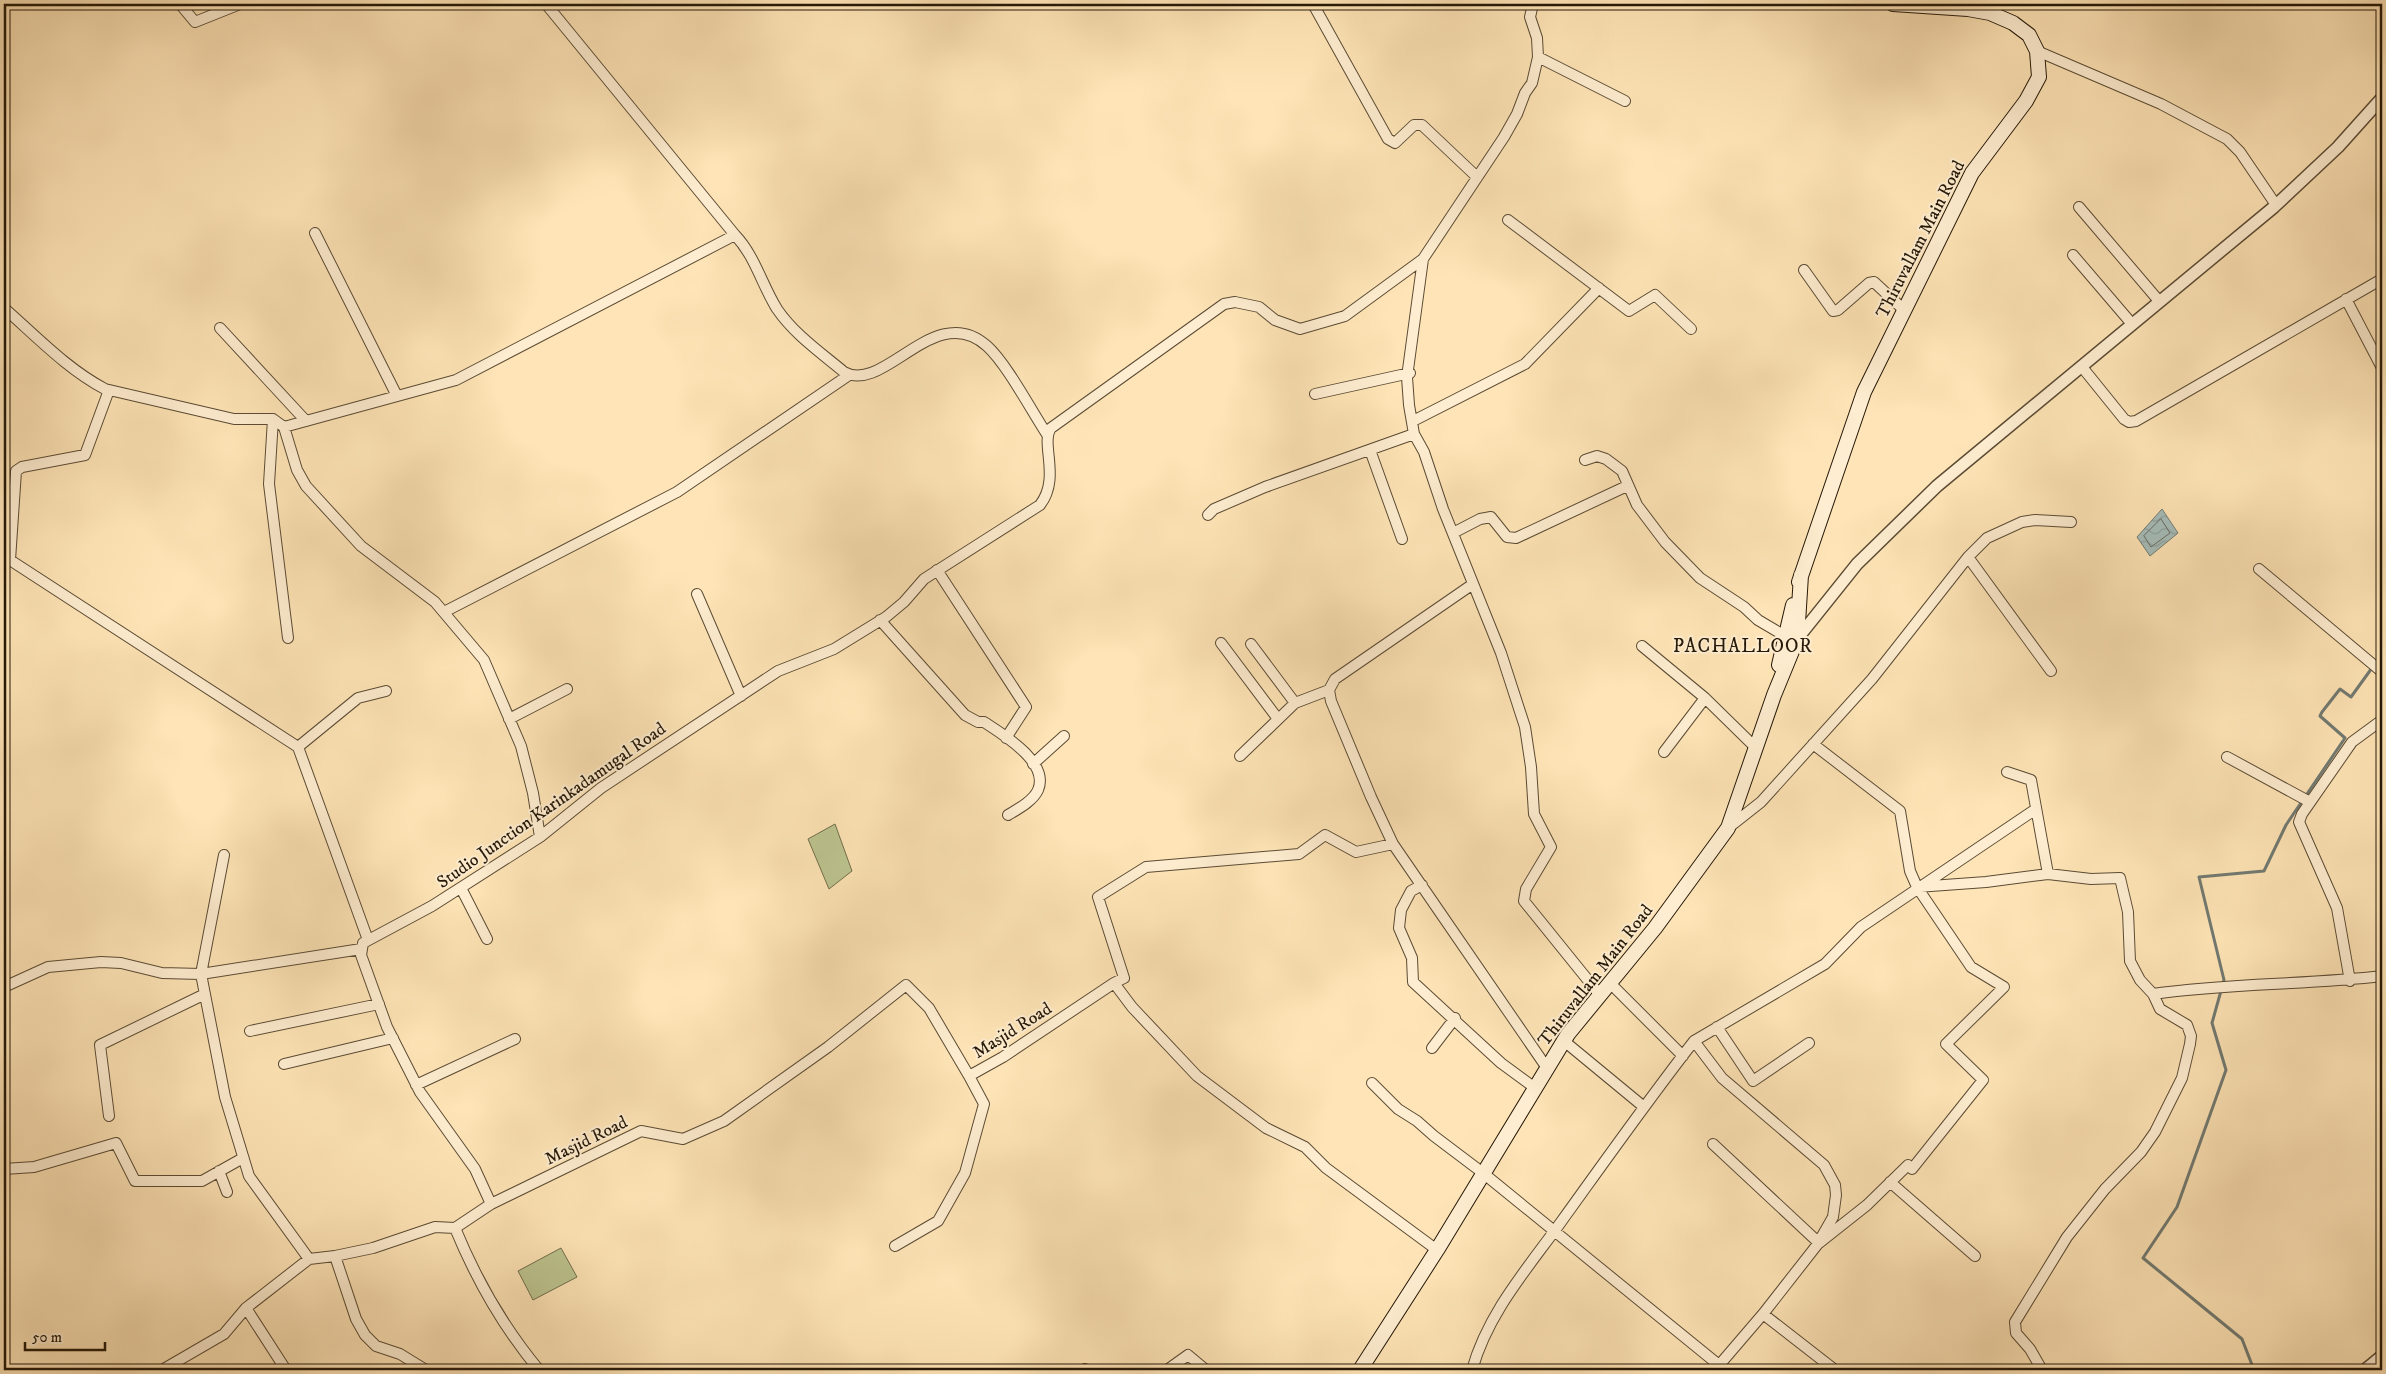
<svg xmlns="http://www.w3.org/2000/svg" width="2386" height="1374" font-family="'IM FELL DW Pica',serif">
	<style>
		.grass { fill: #bdc590; stroke: #716e4c }
		.water { fill: url(#water-waves); stroke: #727a72 }
		.lines { fill: none; stroke-linecap: round; stroke-linejoin: round }
		.shore { stroke: #656a60; stroke-width: 1 }
		.stream { stroke: #727a72; stroke-width: 3 }
		.minor-casing { stroke: #5b4b34; stroke-width: 12 }
		.tertiary-casing { stroke: #5b4b34; stroke-width: 14 }
		.secondary-casing { stroke: #251808; stroke-width: 16 }
		.minor { stroke: #feedd0; stroke-width: 10 }
		.tertiary { stroke: #feedd0; stroke-width: 11 }
		.secondary { stroke: #feedd0; stroke-width: 14 }
		.labels { text-anchor: middle; stroke-width: 4; stroke-linejoin: round; paint-order: stroke }
		.street-label { font-size: 18px; fill: #251808; stroke: #feedd0 }
		.neighbourhood-label { font-size: 19px; letter-spacing: 1px; fill: #251808; stroke: #feedd0 }
	</style>
	<defs>
		<pattern id="water-waves" width="16" height="10" patternUnits="userSpaceOnUse" patternTransform="scale(1.25)"><rect width="16" height="10" fill="#a5bcb9"/><path d="M0 5q4-4 8 0t8 0" fill="none" stroke="#8ea19e"/></pattern>
	</defs>
	<rect width="100%" height="100%" fill="#fee4b6"/>
	<filter id="stains"><feTurbulence type="fractalNoise" baseFrequency=".004" numOctaves="4"/><feColorMatrix values="0 0 0 0 .2 0 0 0 0 .09 0 0 0 0 .02 0 0 0 .5 -.17"/></filter>
	<radialGradient id="worn" r=".72"><stop offset=".6" stop-color="#630" stop-opacity="0"/><stop offset="1" stop-color="#630" stop-opacity=".3"/></radialGradient>
	<path class="grass" d="M835,824L852,871L829,889L808,839Z
		M561,1248L577,1277L533,1300L518,1271Z"/>
	<path class="water" d="M2162,509L2178,533L2150,556L2137,537Z"/>
	<g class="lines">
		<path class="shore" d="M2161,519L2170,533L2151,547L2144,536Z"/>
		<path class="stream" d="M2254,1370L2242,1339L2143,1258L2177,1207L2226,1070L2212,1023L2224,980L2199,877L2264,871L2286,825L2345,738L2320,716L2322,712L2340,689L2351,697L2382,654"/>
		<g class="minor-casing">
			<path id="minor" d="M180,4L195,22L240,4
				M546,4L735,235
				M1313,4L1388,139L1395,143L1414,125H1422L1477,177
				M2037,51L2161,104L2227,139L2240,152L2276,205
				M1538,57L1625,101
				M2079,207L2159,301
				M1508,220L1629,311L1655,295L1691,329
				M315,233L397,396
				M2073,255L2132,324
				M1423,259L1407,377L1409,405L1414,434L1424,452L1443,509L1501,653L1525,727L1531,767L1534,814L1551,847L1526,889L1524,901L1600,995
				M1804,270L1833,311L1838,310L1869,283L1874,282L1904,310
				M2346,299L2382,368
				M4,308C36,336 67,369 105,389L234,419H273L284,427L297,470L306,486L361,546L435,602L484,660L521,746L533,793L540,837
				M220,328L306,421
				M2082,367L2124,419L2129,422L2136,421L2382,279
				M109,390L85,455L22,467L16,471L10,560L298,747L368,940
				M1315,394L1410,373
				M273,419L269,484L288,638
				M1413,421L1525,364L1599,288
				M284,427L456,380L735,235C755,256 762,285 777,309C794,334 820,352 844,372C884,395 935,299 987,346C1007,364 1032,412 1048,436
				M1370,450L1402,539
				M1585,460L1597,456L1606,459L1622,471L1637,505L1665,542L1700,578L1744,607L1758,620L1785,636
				M1208,515L1214,509L1265,487L1414,434
				M1453,533L1480,519L1491,517L1507,537L1516,538L1627,486
				M1968,557L2051,671
				M2259,569L2382,672
				M937,570L1026,707L1006,738
				M1473,584L1335,679L1329,690L1331,701L1371,797L1393,844L1547,1068
				M697,594L741,696
				M444,612L677,492L849,375
				M880,620L965,715L978,722H984C1002,734 1050,762 1038,790C1033,801 1018,809 1008,815
				M1221,643L1278,719
				M1251,644L1295,703
				M1642,646L1705,698L1755,747
				M509,719L567,689
				M1813,744L1900,811L1910,871L1917,887L1986,882L2048,874L2091,879L2120,878L2128,912L2130,961L2140,980L2153,994L2160,1009L2187,1025L2191,1036L2190,1044L2182,1078L2155,1132L2141,1152L2105,1189L2067,1237L2015,1322L2016,1333L2030,1349L2042,1370
				M298,747L358,698L386,691
				M1664,752L1705,698
				M1240,756L1295,703L1329,690
				M2227,757L2310,802
				M1033,764L1064,736
				M2007,772L2031,780L2048,874
				M1728,828L1761,802L1872,679L1968,557L1987,538L2022,522L2035,520L2071,522
				M224,855L201,974L225,1097L249,1176L309,1259
				M1422,885L1411,891L1401,910L1399,928L1412,958L1413,982L1501,1063L1535,1088
				M461,888L487,939
				M2350,981L2337,908L2299,822L2302,814L2352,742L2382,720
				M1114,983L1124,978L1098,897L1146,867L1299,854L1325,835L1356,852L1393,844
				M1610,983L1683,1056
				M4,987L48,967L101,962L121,963L162,973L201,974L361,949
				M2153,994C2229,983 2306,985 2382,976
				M1717,1027L1753,1081L1809,1043
				M250,1031L379,1004
				M1564,1041L1644,1107
				M1432,1048L1455,1018
				M284,1064L393,1038
				M1372,1083L1398,1109L1417,1121L1434,1136L1483,1173L1725,1370
				M416,1085L515,1039
				M109,1116L100,1045L205,994
				M1713,1144L1819,1243L1867,1205L1908,1165L1912,1169L1983,1080L1946,1044L2004,987L1971,967L1917,887
				M4,1169L34,1167L116,1143L135,1181H202L243,1158
				M219,1171L227,1192
				M1890,1182L1975,1256
				M491,1204L641,1131L683,1139L724,1121L828,1047L906,985L929,1008L969,1076L1003,1057L1114,983L1132,1007L1197,1076L1266,1128L1305,1147L1326,1168L1437,1250
				M895,1246L938,1221L965,1173L984,1104L969,1076
				M246,1308L286,1370
				M1763,1314L1835,1370
				M1085,1369L1087,1370
				M162,1370L224,1334L246,1308L309,1259L335,1256
				M426,1370L400,1354L376,1346L365,1335L356,1319L335,1256L373,1248L435,1227L455,1228
				M539,1370C504,1328 476,1279 455,1228L491,1204L475,1169L420,1092L387,1027L361,955L363,943L432,906L540,837L601,788L778,671L834,649L886,617L904,602L924,579L1040,505C1061,478 1040,443 1051,428L1224,304L1235,302L1259,307L1275,320L1300,329L1345,316L1423,259L1504,137L1517,114L1525,93L1532,83L1538,57L1537,38L1530,17L1533,4
				M1167,1370L1188,1355L1206,1370
				M1472,1370C1488,1313 1527,1269 1561,1222C1605,1161 1648,1100 1694,1041
				M1715,1370L1763,1314L1817,1245L1833,1217L1836,1195L1835,1185L1824,1165L1722,1078L1694,1041L1825,964L1861,927L2036,809"/>
		</g>
		<g class="tertiary-casing">
			<path id="tertiary" d="M1797,639L1857,564L1937,486L2274,207L2338,147L2382,98
				M2365,1370L2382,1356"/>
		</g>
		<g class="secondary-casing">
			<path id="secondary" d="M1799,582L1864,392L1972,173L2026,101L2039,77L2037,51L2029,35L2013,23L1990,13L1968,9L1893,4
				M1779,665L1793,605
				M1360,1370L1437,1250L1568,1034L1655,928L1728,828L1774,695L1797,639L1801,575"/>
		</g>
		<use href="#minor" class="minor"/>
		<use href="#tertiary" class="tertiary"/>
		<use href="#secondary" class="secondary"/>
	</g>
	<g class="labels">
		<g class="street-label">
			<text transform="translate(1920 239) rotate(-63)" y="6">Thiruvallam Main Road</text>
			<text transform="translate(551 805) rotate(-35)" y="6">Studio Junction Karinkadamugal Road</text>
			<text transform="translate(1595 975) rotate(-52)" y="6">Thiruvallam Main Road</text>
			<text transform="translate(1012 1030) rotate(-32)" y="6">Masjid Road</text>
			<text transform="translate(586 1140) rotate(-26)" y="6">Masjid Road</text>
		</g>
		<g class="neighbourhood-label">
			<text x="1743" y="652">PACHALLOOR</text>
		</g>
	</g>
	<rect width="2386" height="1374" fill="none" stroke="#fee4b6" stroke-width="20"/>
	<rect x="5" y="5" width="2376" height="1364" fill="none" stroke="#251808" stroke-width="2.5"/>
	<rect x="10" y="10" width="2366" height="1354" fill="none" stroke="#251808"/>
	<path d="M25 1342v8h80v-8" fill="none" stroke="#251808" stroke-width="2.5"/>
	<text x="32" y="1342" font-size="15" fill="#251808" stroke="#feedd0" stroke-width="4" paint-order="stroke">50 m</text>
	<rect width="100%" height="100%" filter="url(#stains)"/>
	<rect width="100%" height="100%" fill="url(#worn)"/>
</svg>
